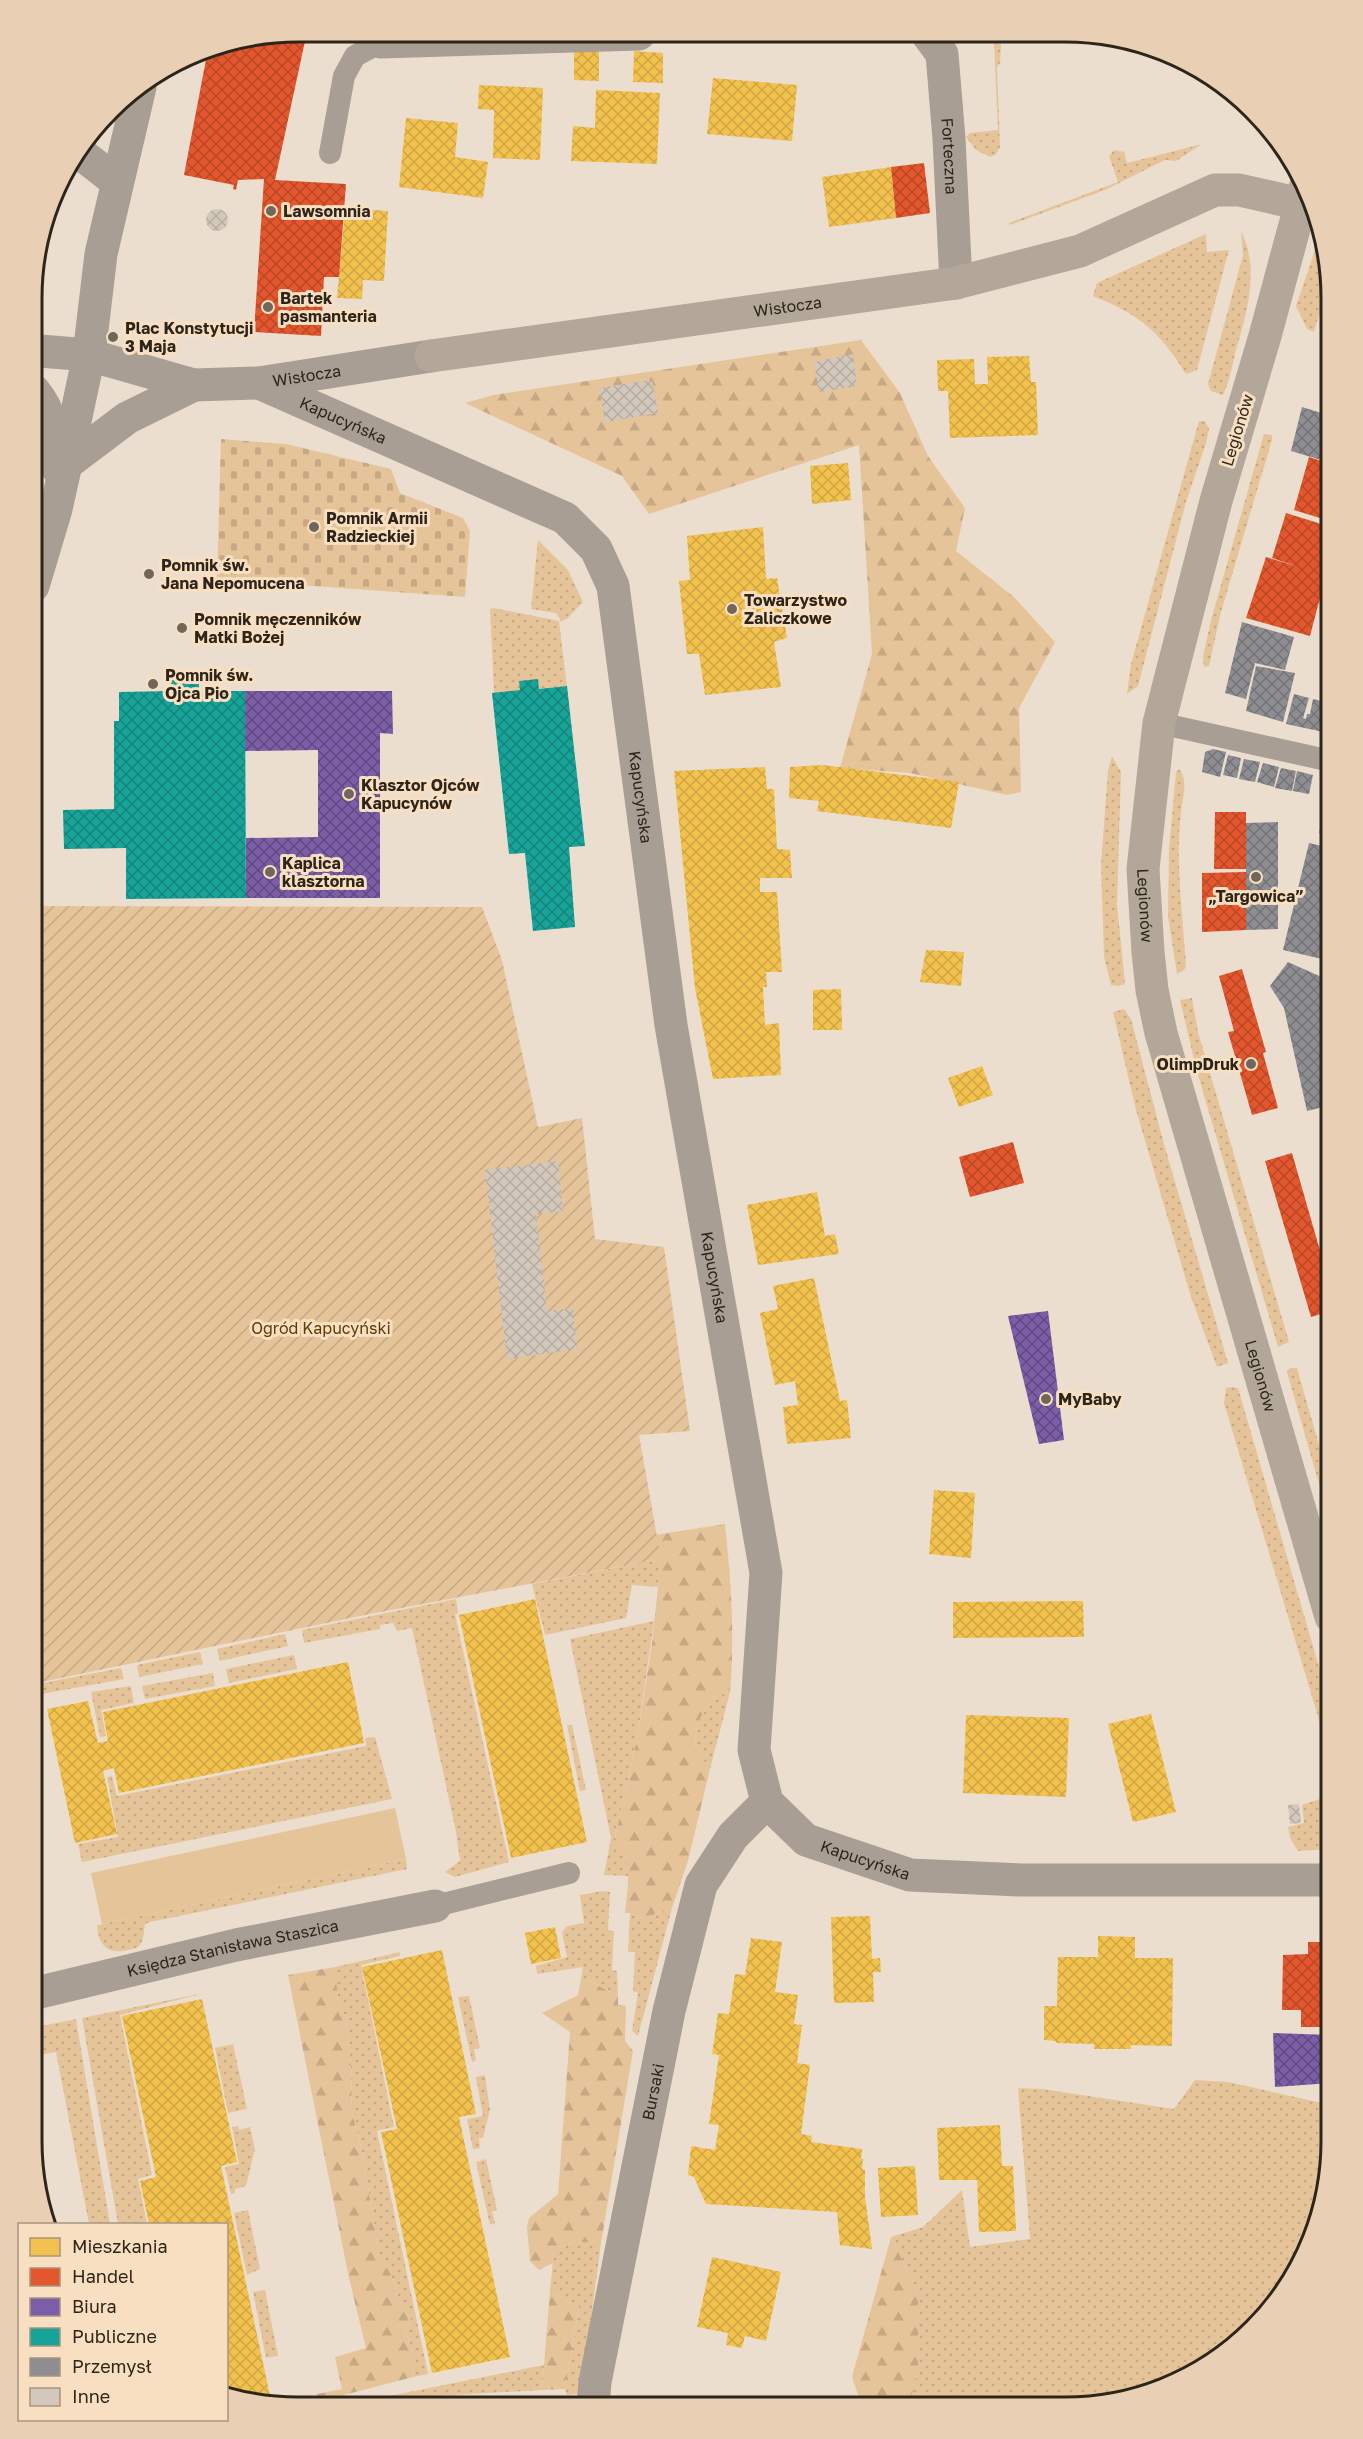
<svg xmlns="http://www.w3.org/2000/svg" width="1363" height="2439" font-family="'Golos Text',sans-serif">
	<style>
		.grass { fill: url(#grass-dots) }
		.forest { fill: url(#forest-firs) }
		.cemetery { fill: url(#cemetery-stones) }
		.park { fill: #e6c49a }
		.garden { fill: url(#garden-furrows) }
		.homes { fill: url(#homes-cross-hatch) }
		.shops { fill: url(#shops-cross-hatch) }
		.offices { fill: url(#offices-cross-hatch) }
		.public { fill: url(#public-cross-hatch) }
		.industry { fill: url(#industry-cross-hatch) }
		.building { fill: url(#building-cross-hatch) }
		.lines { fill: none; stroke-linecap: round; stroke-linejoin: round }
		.lane { stroke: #a89e93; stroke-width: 22 }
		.street { stroke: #a89e93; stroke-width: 33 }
		.secondary { stroke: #b2a799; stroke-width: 33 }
		.poi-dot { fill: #706659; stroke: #f9dfc2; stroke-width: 2 }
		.labels { text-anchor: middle; stroke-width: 6; stroke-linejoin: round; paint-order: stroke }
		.street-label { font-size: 16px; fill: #2e251a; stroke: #f9dfc2 }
		.poi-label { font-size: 16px; font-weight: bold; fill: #2e251a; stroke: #f9dfc2; text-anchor: start }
		.park-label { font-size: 16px; fill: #5f3c04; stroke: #f9dfc2 }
		.rim { fill: none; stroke: #2e251a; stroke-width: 3 }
	</style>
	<defs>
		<pattern id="grass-dots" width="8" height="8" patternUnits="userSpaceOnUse" patternTransform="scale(1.5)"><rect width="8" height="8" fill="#e6c49a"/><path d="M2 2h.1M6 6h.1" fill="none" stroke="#c6a884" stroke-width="1.8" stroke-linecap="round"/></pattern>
		<pattern id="forest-firs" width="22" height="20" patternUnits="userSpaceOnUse" patternTransform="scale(1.5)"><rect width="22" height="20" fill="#e6c49a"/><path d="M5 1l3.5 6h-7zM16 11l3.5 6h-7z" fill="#c6a884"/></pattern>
		<pattern id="cemetery-stones" width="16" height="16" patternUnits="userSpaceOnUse" patternTransform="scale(1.5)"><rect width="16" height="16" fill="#e6c49a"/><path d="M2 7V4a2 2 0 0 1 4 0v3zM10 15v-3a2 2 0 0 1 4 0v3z" fill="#c6a884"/></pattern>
		<pattern id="garden-furrows" width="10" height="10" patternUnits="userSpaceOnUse" patternTransform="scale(1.5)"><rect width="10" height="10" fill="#e6c49a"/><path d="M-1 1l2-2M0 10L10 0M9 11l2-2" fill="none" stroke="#c6a884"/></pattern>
		<pattern id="homes-cross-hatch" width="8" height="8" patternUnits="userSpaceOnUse" patternTransform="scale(1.5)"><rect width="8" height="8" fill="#f2c14e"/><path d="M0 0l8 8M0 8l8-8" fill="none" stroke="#d0a644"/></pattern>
		<pattern id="shops-cross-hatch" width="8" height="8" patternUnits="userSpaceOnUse" patternTransform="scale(1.5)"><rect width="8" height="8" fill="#e4572e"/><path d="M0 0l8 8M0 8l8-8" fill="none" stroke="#b94826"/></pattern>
		<pattern id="offices-cross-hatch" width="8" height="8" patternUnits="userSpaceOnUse" patternTransform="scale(1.5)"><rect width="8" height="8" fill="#7b5ea7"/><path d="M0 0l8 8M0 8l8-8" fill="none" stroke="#60497f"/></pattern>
		<pattern id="public-cross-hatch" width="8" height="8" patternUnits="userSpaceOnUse" patternTransform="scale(1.5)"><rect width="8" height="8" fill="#17a398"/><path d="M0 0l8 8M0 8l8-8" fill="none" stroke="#15857b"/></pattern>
		<pattern id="industry-cross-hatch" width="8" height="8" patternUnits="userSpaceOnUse" patternTransform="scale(1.5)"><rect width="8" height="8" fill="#8d8d92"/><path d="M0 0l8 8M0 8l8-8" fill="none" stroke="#747376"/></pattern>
		<pattern id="building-cross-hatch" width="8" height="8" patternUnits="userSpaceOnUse" patternTransform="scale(1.5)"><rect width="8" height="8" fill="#d3c8bb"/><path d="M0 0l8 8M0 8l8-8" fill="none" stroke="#b5aca0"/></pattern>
	</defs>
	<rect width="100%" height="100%" fill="#ecdecf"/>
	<path class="grass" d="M1121,38L1177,57L1176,60L1097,41Z
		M994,43L1001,44L1000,63L997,67L1000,147L996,154L990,157L976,150L966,137L970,133L998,130Z
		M1202,144L1176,161L1165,160L1105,190L1010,225L1009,223L1118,182L1109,156L1114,150L1124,152L1127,163Z
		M1241,231C1260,269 1247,312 1236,350C1232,365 1230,381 1223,395L1211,391L1208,384L1243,255Z
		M1321,232L1329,281L1314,332L1307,329L1296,306Z
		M1206,234L1207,252L1229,250L1197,370L1186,374C1159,331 1140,315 1093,296L1097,283Z
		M1199,421H1205L1209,429L1206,443L1186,502L1138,686L1127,694L1131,664Z
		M1264,434L1272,435V440L1221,612L1209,666L1204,667L1203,657L1211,620Z
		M538,540L568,570L583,602L567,619L561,621L556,613L531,609Z
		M494,608L559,621L567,686L539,689L538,679L520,690L494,693L490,609Z
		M1112,756L1121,772L1117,904L1125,984L1118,986L1111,985L1104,957L1101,864L1108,771Z
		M1179,769C1189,780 1182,800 1181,813C1175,860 1183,918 1186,966L1183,971L1177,974L1168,916L1169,850L1176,772Z
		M1192,998L1198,1032L1289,1342L1278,1347L1196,1068L1180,1000Z
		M1124,1009L1131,1019L1164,1144L1228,1363L1217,1367L1191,1297L1136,1110L1113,1012Z
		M1290,1368H1297L1331,1487V1526L1287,1372Z
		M1232,1387L1238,1388L1331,1708V1760L1224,1403L1226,1388Z
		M661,1559L658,1587L632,1585L626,1618L545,1635L532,1584Z
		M456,1599L458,1613L455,1614L509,1862L455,1877L445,1872L460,1861L456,1832L412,1628L397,1631L393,1623L380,1625V1629L304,1643L302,1630Z
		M654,1621L637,1739L615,1838L623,1848L630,1876L604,1875L611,1838L570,1639Z
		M285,1634L288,1646L220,1661L217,1649Z
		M200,1652L203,1664L139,1677L137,1665Z
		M294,1655L297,1669L229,1683L226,1669Z
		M121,1668L124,1679L42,1694L41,1692L32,1694V1685Z
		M213,1673L215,1686L145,1699L142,1686Z
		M131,1686L134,1703L101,1710L106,1736L100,1737L91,1692Z
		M730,1692L710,1769L694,1746L698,1721L715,1696Z
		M567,1725H572L586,1790L580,1791Z
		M375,1737L392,1799L82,1862L78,1844L118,1837L107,1777L112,1776L117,1796L366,1746L365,1738Z
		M1323,1798L1331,1826V1849L1298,1851L1290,1838L1288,1827L1304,1823L1302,1805Z
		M406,1859L407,1869L150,1922L145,1924C144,1930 144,1938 141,1943C139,1948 134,1948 129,1950C108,1955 99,1946 97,1926L102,1924Z
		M602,1891L610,1892L608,1930L614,1931L612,1970L617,1971L618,1994C602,1991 597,1981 581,1979L583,1967L537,1974L536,1966L567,1957L562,1932L567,1926L584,1923L580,1895Z
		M672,1908L641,2025L638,2036L632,2031L638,1993L633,1991L635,1952H628L630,1913L644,1918Z
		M400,1952V1956L361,1965L394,2127L377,2131L428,2374L413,2377L415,2359L406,2332L411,2319L401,2305L391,2275L379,2254L362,2151L352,2113L351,2066L346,2018L338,2001L335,1972V1967Z
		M204,1993L120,2015L152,2175L138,2179L147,2224H118L82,2018Z
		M469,1996L480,2048L474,2049L476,2060L472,2062L458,1997Z
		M76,2019L110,2224H89L56,2052L32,2056V2028Z
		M233,2044L247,2109L228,2113L215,2048Z
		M485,2075L490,2110L483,2138H479L480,2148L473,2149L467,2119L483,2116L476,2077Z
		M1195,2080L1228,2082L1331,2105V2159L1311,2243L1276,2304L1213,2362L1151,2393L1097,2402L1048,2407H904L913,2392L918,2292L891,2237L923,2227L962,2190L970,2247L1030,2239L1018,2088L1042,2089L1174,2109Z
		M238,2126L239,2130L250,2127L255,2149L246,2186L235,2189V2193L231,2194L225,2167L239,2164L232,2127Z
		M486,2159L497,2210L492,2211L495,2223L490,2225L476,2162Z
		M248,2210L260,2269L247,2275L234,2213Z
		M576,2242L601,2243L586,2357L578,2394L567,2395L565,2389L579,2307L550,2291L554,2250Z
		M265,2290L278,2356L266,2358L253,2292Z
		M544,2365L542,2390L437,2396L384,2406L344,2405Z"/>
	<path class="forest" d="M861,340L900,393L928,456L965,508L956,551L1014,597L1055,642L1019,708L1021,792L1007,795L910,773L840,768L872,654L859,445L649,514L622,476L465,403L493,395Z
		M725,1524C731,1580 735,1636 730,1692L715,1696L698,1721L694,1746L710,1769L688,1861L672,1908L644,1918L630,1913H625C628,1886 633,1861 615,1838L637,1739L652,1643L661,1559L655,1535Z
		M335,1967L338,2001L346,2018L351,2066L352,2113L362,2151L379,2254L391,2275L401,2305L411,2319L406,2332L415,2359L413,2377L317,2402V2394L342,2389L335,2357L366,2348L349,2278L288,1975Z
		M581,1979C597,1981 602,1991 618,1994V2005L626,2006L625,2041L633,2051L601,2243L576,2242L554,2250L553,2263L539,2270L530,2261L527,2228L529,2218L558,2194L570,2032L542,2013L578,1995Z
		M891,2237L918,2292V2365L913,2392L904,2407H862L852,2377Z
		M550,2291L579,2307L565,2389L542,2390Z"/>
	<path class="cemetery" d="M221,439L286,444L391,469L400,493L463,518L470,531L465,597L217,579Z"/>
	<path class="park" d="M395,1808L406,1859L102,1924L91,1873Z"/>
	<path class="garden" d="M33,906L482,907L502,960L538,1127L582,1118L595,1239L664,1247L690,1431L639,1435L661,1559L370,1614L32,1684Z"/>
	<path class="homes" d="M574,49L599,50V81L574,80Z
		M634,51L663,53V83L633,82Z
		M713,78L797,85L792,141L707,134Z
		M479,85L543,88L540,160L493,158L494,110L478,109Z
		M596,90L660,93L657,164L571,161L573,126L595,128Z
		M406,118L458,123L455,157L488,162L483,198L399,187Z
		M891,167L896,218L829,227L822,177Z
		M345,208L388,211L384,281L363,280L362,299L337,298Z
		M1029,356L1031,382H1036L1038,435L950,438L948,391H938L937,360L974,359L975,384H988L987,357Z
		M848,463L851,500L812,504L810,466Z
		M763,527L766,579L777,578L787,638L774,642L781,687L705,695L699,654H687L679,581L690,580L687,536Z
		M823,765L959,782L951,828L817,811L819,801L789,798L790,767Z
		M765,767L767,789H774L777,849L790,850L792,878H760V892H777L782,972H766L767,987H763L765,1025L779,1023L781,1075L713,1079L695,988L674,771Z
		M926,950L964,952L961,986L920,982Z
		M841,989L842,1030H813V990Z
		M982,1066L993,1095L959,1107L948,1078Z
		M817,1192L825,1236L835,1234L839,1254L758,1265L747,1205Z
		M814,1278L840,1401L847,1400L851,1438L787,1444L783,1407L798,1405L795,1381L775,1385L760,1313L778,1309L773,1286Z
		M934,1490L975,1493L971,1558L929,1554Z
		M535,1599L587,1842L511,1858L459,1615Z
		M1083,1601L1084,1637L953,1638V1602Z
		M348,1662L364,1743L119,1793L114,1768L103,1771L117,1834L75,1843L47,1709L88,1701L98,1743L108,1741L103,1712Z
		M1151,1714L1176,1812L1133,1822L1108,1724Z
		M966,1715L1069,1718L1066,1797L963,1793Z
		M870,1916L872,1959L880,1958L881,1972H873L874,2002L834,2003L831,1917Z
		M555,1927L561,1958L531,1964L525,1933Z
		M1098,1936L1135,1937V1958H1173L1172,2046L1131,2045V2049H1094V2044L1056,2043V2041L1044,2040V2006H1057L1058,1957H1098Z
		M751,1938L782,1942L775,1992L798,1995L794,2024L802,2025L797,2063L810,2065L801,2134L812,2136L811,2142L862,2149L861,2159H863L862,2169L865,2170V2197L872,2249L840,2245L837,2212L706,2204L694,2177L688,2175L691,2146L715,2150L719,2125L709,2124L719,2055L712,2054L718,2013L729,2014L735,1974L745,1975Z
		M442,1950L476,2114L459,2117L510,2357L432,2373L381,2132L397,2129L362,1967Z
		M202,1999L237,2162L221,2166L272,2405H263L226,2394V2224H149L140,2181L156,2177L122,2016Z
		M1000,2125L1002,2166H1013L1016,2231L979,2232L977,2180H939L937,2128Z
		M915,2166L918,2215L881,2217L878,2168Z
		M712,2257L781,2272L766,2341L745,2336L742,2348L726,2345L728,2333L697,2327Z"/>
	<path class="shops" d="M298,32H307L275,180L346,184L339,277H324L321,336L254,332L264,179L238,180L236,190L233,189L234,185L184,175L208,49Z
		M924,163L930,213L896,218L891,167Z
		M1309,457L1331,464V490L1323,519L1294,510Z
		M1286,513L1331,527V556L1310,636L1246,618L1266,557L1299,567L1272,558Z
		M1215,812H1246V869H1214Z
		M1246,872V930L1202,932V873Z
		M1242,969L1266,1052L1263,1053L1278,1108L1252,1115L1228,1032L1234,1031L1219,976Z
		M1013,1142L1024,1183L970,1197L959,1157Z
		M1292,1153L1331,1289V1311L1311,1317L1265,1161Z
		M1331,1349V1384L1321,1352Z
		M1308,1942H1331V2027H1301V2010H1282L1283,1955L1308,1954Z"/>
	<path class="offices" d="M245,691H392L393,734L380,733V898H246V838L318,837V750L245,751Z
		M1048,1311L1064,1440L1039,1444L1008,1316Z
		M1273,2033L1331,2035V2083L1275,2087Z"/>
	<path class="public" d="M170,679H199V691H245L246,898L126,899V848L64,849L63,810L114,809V721H119V692L171,691Z
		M538,679L539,689L567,686L585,846L569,847L575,927L533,931L525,853L509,854L492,693L520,690L519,681Z"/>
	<path class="industry" d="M1302,407L1331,416V463L1291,451Z
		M1242,622L1294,637L1285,670L1255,663L1246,699L1225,693Z
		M1256,666L1295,673L1283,722L1246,711Z
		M1294,694L1309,698L1303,718L1306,719L1307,714H1310L1313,699L1330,703L1324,725L1326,720L1329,722L1328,733L1286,724Z
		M1213,749L1226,752L1220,777L1202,772L1205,752Z
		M1228,755L1241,758L1237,778L1223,775Z
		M1244,759L1260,762L1255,782L1239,779Z
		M1263,763L1279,767L1274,787L1257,782Z
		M1281,768L1296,771L1292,791L1275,788Z
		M1297,771L1313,775L1309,794L1293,791Z
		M1329,776H1331V799L1324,798Z
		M1326,803L1331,804V836L1319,833Z
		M1278,822V929L1246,930V823Z
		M1309,843L1331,848V961L1283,950Z
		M1288,962L1326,979L1331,1005V1105L1307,1111L1284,1008L1270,986Z
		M1331,1162V1191H1330L1324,1164Z"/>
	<path class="building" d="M206 220a11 11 0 1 1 22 0a11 11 0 1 1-22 0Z
		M853,354L857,386L819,392L814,362Z
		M652,380L658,413L605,422L599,388Z
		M558,1161L563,1211L536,1214L547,1311L573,1308L577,1349L507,1359L485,1170Z
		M1299,1804L1301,1823L1290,1824L1288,1805Z"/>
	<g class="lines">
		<path class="lane" d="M330,153L344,76L355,56L381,42
			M1159,723L1331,761
			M435,1906L569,1873"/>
		<g class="street">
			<path id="s1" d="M928,35L942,54L949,139L956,283"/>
			<path d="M381,42L639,34"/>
			<path d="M80,153L117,182"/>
			<path id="s2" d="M34,353L40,351L89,355L194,385L259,383L431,356"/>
			<path id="s3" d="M259,383L565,518L596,549L613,586L671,1025L766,1573L754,1750L767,1802L806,1840L910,1875L1021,1880H1331"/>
			<path d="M34,391C51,411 58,442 58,469"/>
			<path d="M66,464L127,418L194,385"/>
			<path d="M33,586L56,509L66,464L89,355L101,254L140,87"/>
			<path id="s4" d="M32,1994L236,1945L435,1906"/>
			<path id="s5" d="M593,2406L595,2382L669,2011L701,1885L733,1836L767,1802"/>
		</g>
		<g class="secondary">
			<path id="s6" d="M1305,188L1265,336L1216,501L1159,723L1143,869L1148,952L1152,990L1161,1033L1331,1617"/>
			<path id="s7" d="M431,356L956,283L1080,251L1215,190H1239L1301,204"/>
		</g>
	</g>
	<g class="poi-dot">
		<circle cx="271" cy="211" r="6"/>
		<circle cx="268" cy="307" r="6"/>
		<circle cx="113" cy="337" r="6"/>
		<circle cx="314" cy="527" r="6"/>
		<circle cx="149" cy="574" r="6"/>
		<circle cx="732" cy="609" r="6"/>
		<circle cx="182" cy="628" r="6"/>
		<circle cx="153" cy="684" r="6"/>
		<circle cx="349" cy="794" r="6"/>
		<circle cx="270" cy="872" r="6"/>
		<circle cx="1256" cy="877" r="6"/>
		<circle cx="1251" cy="1064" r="6"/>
		<circle cx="1046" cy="1399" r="6"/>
	</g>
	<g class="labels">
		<g class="street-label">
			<text dy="6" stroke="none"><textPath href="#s1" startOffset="126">Forteczna</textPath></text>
			<text dy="6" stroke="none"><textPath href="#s7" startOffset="360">Wisłocza</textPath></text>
			<text dy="6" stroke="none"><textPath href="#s2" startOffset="278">Wisłocza</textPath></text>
			<text dy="6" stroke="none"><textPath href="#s3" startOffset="92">Kapucyńska</textPath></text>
			<text transform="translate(1237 430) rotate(-73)" y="6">Legionów</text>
			<text dy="6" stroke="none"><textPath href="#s3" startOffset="632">Kapucyńska</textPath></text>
			<text dy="6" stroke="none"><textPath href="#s6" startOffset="738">Legionów</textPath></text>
			<text dy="6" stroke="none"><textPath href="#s3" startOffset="1118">Kapucyńska</textPath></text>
			<text dy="6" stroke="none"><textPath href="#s6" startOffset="1224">Legionów</textPath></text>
			<text dy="6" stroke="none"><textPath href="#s3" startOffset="1766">Kapucyńska</textPath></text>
			<text dy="6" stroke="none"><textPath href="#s4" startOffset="206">Księdza Stanisława Staszica</textPath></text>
			<text dy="6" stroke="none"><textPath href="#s5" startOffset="320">Bursaki</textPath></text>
		</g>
		<g class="poi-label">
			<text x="283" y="217">Lawsomnia</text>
			<text x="280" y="304">Bartek<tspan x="280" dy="18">pasmanteria</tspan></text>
			<text x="125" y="334">Plac Konstytucji<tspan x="125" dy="18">3 Maja</tspan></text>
			<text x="326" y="524">Pomnik Armii<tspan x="326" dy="18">Radzieckiej</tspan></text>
			<text x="161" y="571">Pomnik św.<tspan x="161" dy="18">Jana Nepomucena</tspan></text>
			<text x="744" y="606">Towarzystwo<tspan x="744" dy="18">Zaliczkowe</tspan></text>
			<text x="194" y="625">Pomnik męczenników<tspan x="194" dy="18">Matki Bożej</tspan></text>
			<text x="165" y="681">Pomnik św.<tspan x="165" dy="18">Ojca Pio</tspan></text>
			<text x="361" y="791">Klasztor Ojców<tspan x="361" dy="18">Kapucynów</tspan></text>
			<text x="282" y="869">Kaplica<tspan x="282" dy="18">klasztorna</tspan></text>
			<text x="1256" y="902" text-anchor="middle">„Targowica”</text>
			<text x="1239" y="1070" text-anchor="end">OlimpDruk</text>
			<text x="1058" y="1405">MyBaby</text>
		</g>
		<g class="park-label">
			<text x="321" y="1334">Ogród Kapucyński</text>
		</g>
	</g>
	<path d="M0 0H1363V2439H0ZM298 42H1065A256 256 0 0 1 1321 298V2141A256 256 0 0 1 1065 2397H298A256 256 0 0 1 42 2141V298A256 256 0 0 1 298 42Z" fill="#e9d0b5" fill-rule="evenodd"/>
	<path class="rim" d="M298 42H1065A256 256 0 0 1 1321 298V2141A256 256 0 0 1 1065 2397H298A256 256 0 0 1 42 2141V298A256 256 0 0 1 298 42Z"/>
	<rect x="18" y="2223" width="210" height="198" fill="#f9dfc2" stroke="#a8957f" stroke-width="1.5"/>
	<rect x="30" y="2238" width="30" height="18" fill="#f2c14e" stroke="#a8957f" stroke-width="1.5"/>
	<text x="72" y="2253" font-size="18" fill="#2e251a">Mieszkania</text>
	<rect x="30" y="2268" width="30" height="18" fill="#e4572e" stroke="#a8957f" stroke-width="1.5"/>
	<text x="72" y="2283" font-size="18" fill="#2e251a">Handel</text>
	<rect x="30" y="2298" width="30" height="18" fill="#7b5ea7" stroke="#a8957f" stroke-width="1.5"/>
	<text x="72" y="2313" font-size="18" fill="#2e251a">Biura</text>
	<rect x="30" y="2328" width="30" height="18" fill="#17a398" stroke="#a8957f" stroke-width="1.5"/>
	<text x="72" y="2343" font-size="18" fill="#2e251a">Publiczne</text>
	<rect x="30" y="2358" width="30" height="18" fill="#8d8d92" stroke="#a8957f" stroke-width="1.5"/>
	<text x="72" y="2373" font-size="18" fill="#2e251a">Przemysł</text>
	<rect x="30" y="2388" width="30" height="18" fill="#d3c8bb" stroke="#a8957f" stroke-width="1.5"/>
	<text x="72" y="2403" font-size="18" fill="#2e251a">Inne</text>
</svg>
